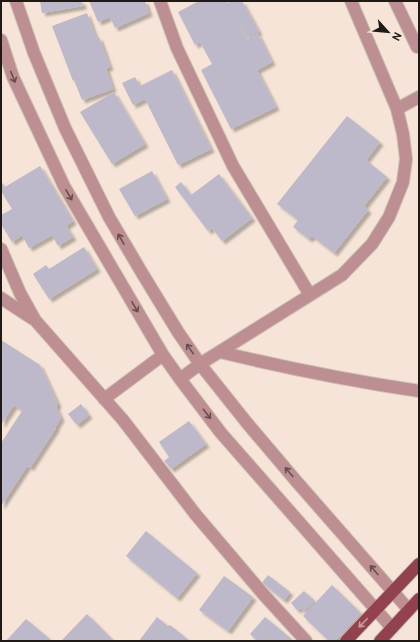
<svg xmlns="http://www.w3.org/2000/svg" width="420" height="642" font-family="Overpass,sans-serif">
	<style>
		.building { fill: #bdb8ca; filter: url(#shadow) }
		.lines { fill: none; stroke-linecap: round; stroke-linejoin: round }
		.minor-casing { stroke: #cec0b4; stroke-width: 14 }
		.major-casing { stroke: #cec0b4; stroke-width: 14 }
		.minor { stroke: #bd8f93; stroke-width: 12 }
		.major { stroke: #92424e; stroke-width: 12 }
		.oneway { stroke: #664f4e }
		.oneway2 { stroke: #c89b99 }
	</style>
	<defs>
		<filter id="shadow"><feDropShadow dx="3.5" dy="3.5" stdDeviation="1" flood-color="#0004"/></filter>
	</defs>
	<rect width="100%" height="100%" fill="#f5e4d7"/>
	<path class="building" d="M40,1H82L83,6L42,13Z
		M89,1H105V2L107,1H145L149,13L115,28L110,17L98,22Z
		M199,1H227L228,3L231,1H242L259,32L247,38L236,19L246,40L258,34L272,62L257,70L276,107L231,129L201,70L212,64L200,42L195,45L178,12Z
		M87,13L96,38L99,37L110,67L106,68L113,89L82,100L74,80L73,81L52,26Z
		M172,70L211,149L178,165L145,99L133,105L122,83L135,77L140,86Z
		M114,92L145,144L112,164L80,112Z
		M347,116L380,142L366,160L387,177L364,206L368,210L334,253L312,236L309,239L293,227L298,220L277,204Z
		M40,166L73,221L66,226L73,237L58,246L52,235L29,248L22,235L12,242L1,224V215L12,209L1,191V181L5,187Z
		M152,171L167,199L135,216L119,189Z
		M219,174L252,218L222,241L212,228L208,231L175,187L181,182L191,195Z
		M84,247L97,269L49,299L33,274L46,265L49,269Z
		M1,340L40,365L58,404L56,407L61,418L56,426V428L30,468L28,465L1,506V443L22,411L14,405L1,425Z
		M81,404L89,415L77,425L68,414Z
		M189,421L206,444L171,469L164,461L169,457L159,442Z
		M146,531L197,573L177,598L126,556Z
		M268,575L290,592L284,600L262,583Z
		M224,576L253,597L228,631L199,610Z
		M332,585L361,613L335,641H329L303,616Z
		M304,591L315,601L304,612L300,608L297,610L291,603Z
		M87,614L112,639L109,641H61Z
		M157,617L168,626L170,625L190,641H139Z
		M265,617L294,641H255L256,640L250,634Z
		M26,619L50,639L48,641H6Z"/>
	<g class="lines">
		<g class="minor-casing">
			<path id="minor" d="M16,1L34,53L65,128L109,217L142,273L178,332L200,364L247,423L297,482L409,610
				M160,1L177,48L233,166L310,295
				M395,1L417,47
				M1,40L13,77L64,186L163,355L180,379L221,433L392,628
				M397,109L419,97
				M1,249L20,293L35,320L123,420L196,515L264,595L306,641
				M1,298L33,319
				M220,352C286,368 352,381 419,391
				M180,379L200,364L342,275L372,244L389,217L403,182L406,159L403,134L397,109L351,1
				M104,399L163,355"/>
		</g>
		<g class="major-casing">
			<path id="major" d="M346,641L419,564
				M380,641L419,599"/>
		</g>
		<use href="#minor" class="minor"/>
		<use href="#major" class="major"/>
	</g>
	<defs><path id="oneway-shaft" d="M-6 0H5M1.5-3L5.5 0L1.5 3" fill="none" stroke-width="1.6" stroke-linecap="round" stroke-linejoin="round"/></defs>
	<g class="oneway">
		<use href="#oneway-shaft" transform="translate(13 77) rotate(68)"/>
		<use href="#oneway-shaft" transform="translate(69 195) rotate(60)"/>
		<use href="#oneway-shaft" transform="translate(121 239) rotate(-120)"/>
		<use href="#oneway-shaft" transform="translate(135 307) rotate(60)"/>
		<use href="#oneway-shaft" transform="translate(190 349) rotate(-125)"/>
		<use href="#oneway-shaft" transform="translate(207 414) rotate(52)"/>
		<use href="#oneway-shaft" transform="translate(289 472) rotate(-130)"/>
		<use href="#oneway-shaft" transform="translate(374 570) rotate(-131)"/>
	</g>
	<use class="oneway2" href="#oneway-shaft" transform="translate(363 623) rotate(134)"/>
	<rect width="420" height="642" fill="none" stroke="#1f1a15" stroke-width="4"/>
	<g transform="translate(388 32) rotate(117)" stroke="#f5e4d7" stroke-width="3" paint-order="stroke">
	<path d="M0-3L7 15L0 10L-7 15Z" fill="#1f1a15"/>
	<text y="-6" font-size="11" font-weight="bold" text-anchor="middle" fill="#1f1a15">N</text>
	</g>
</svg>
